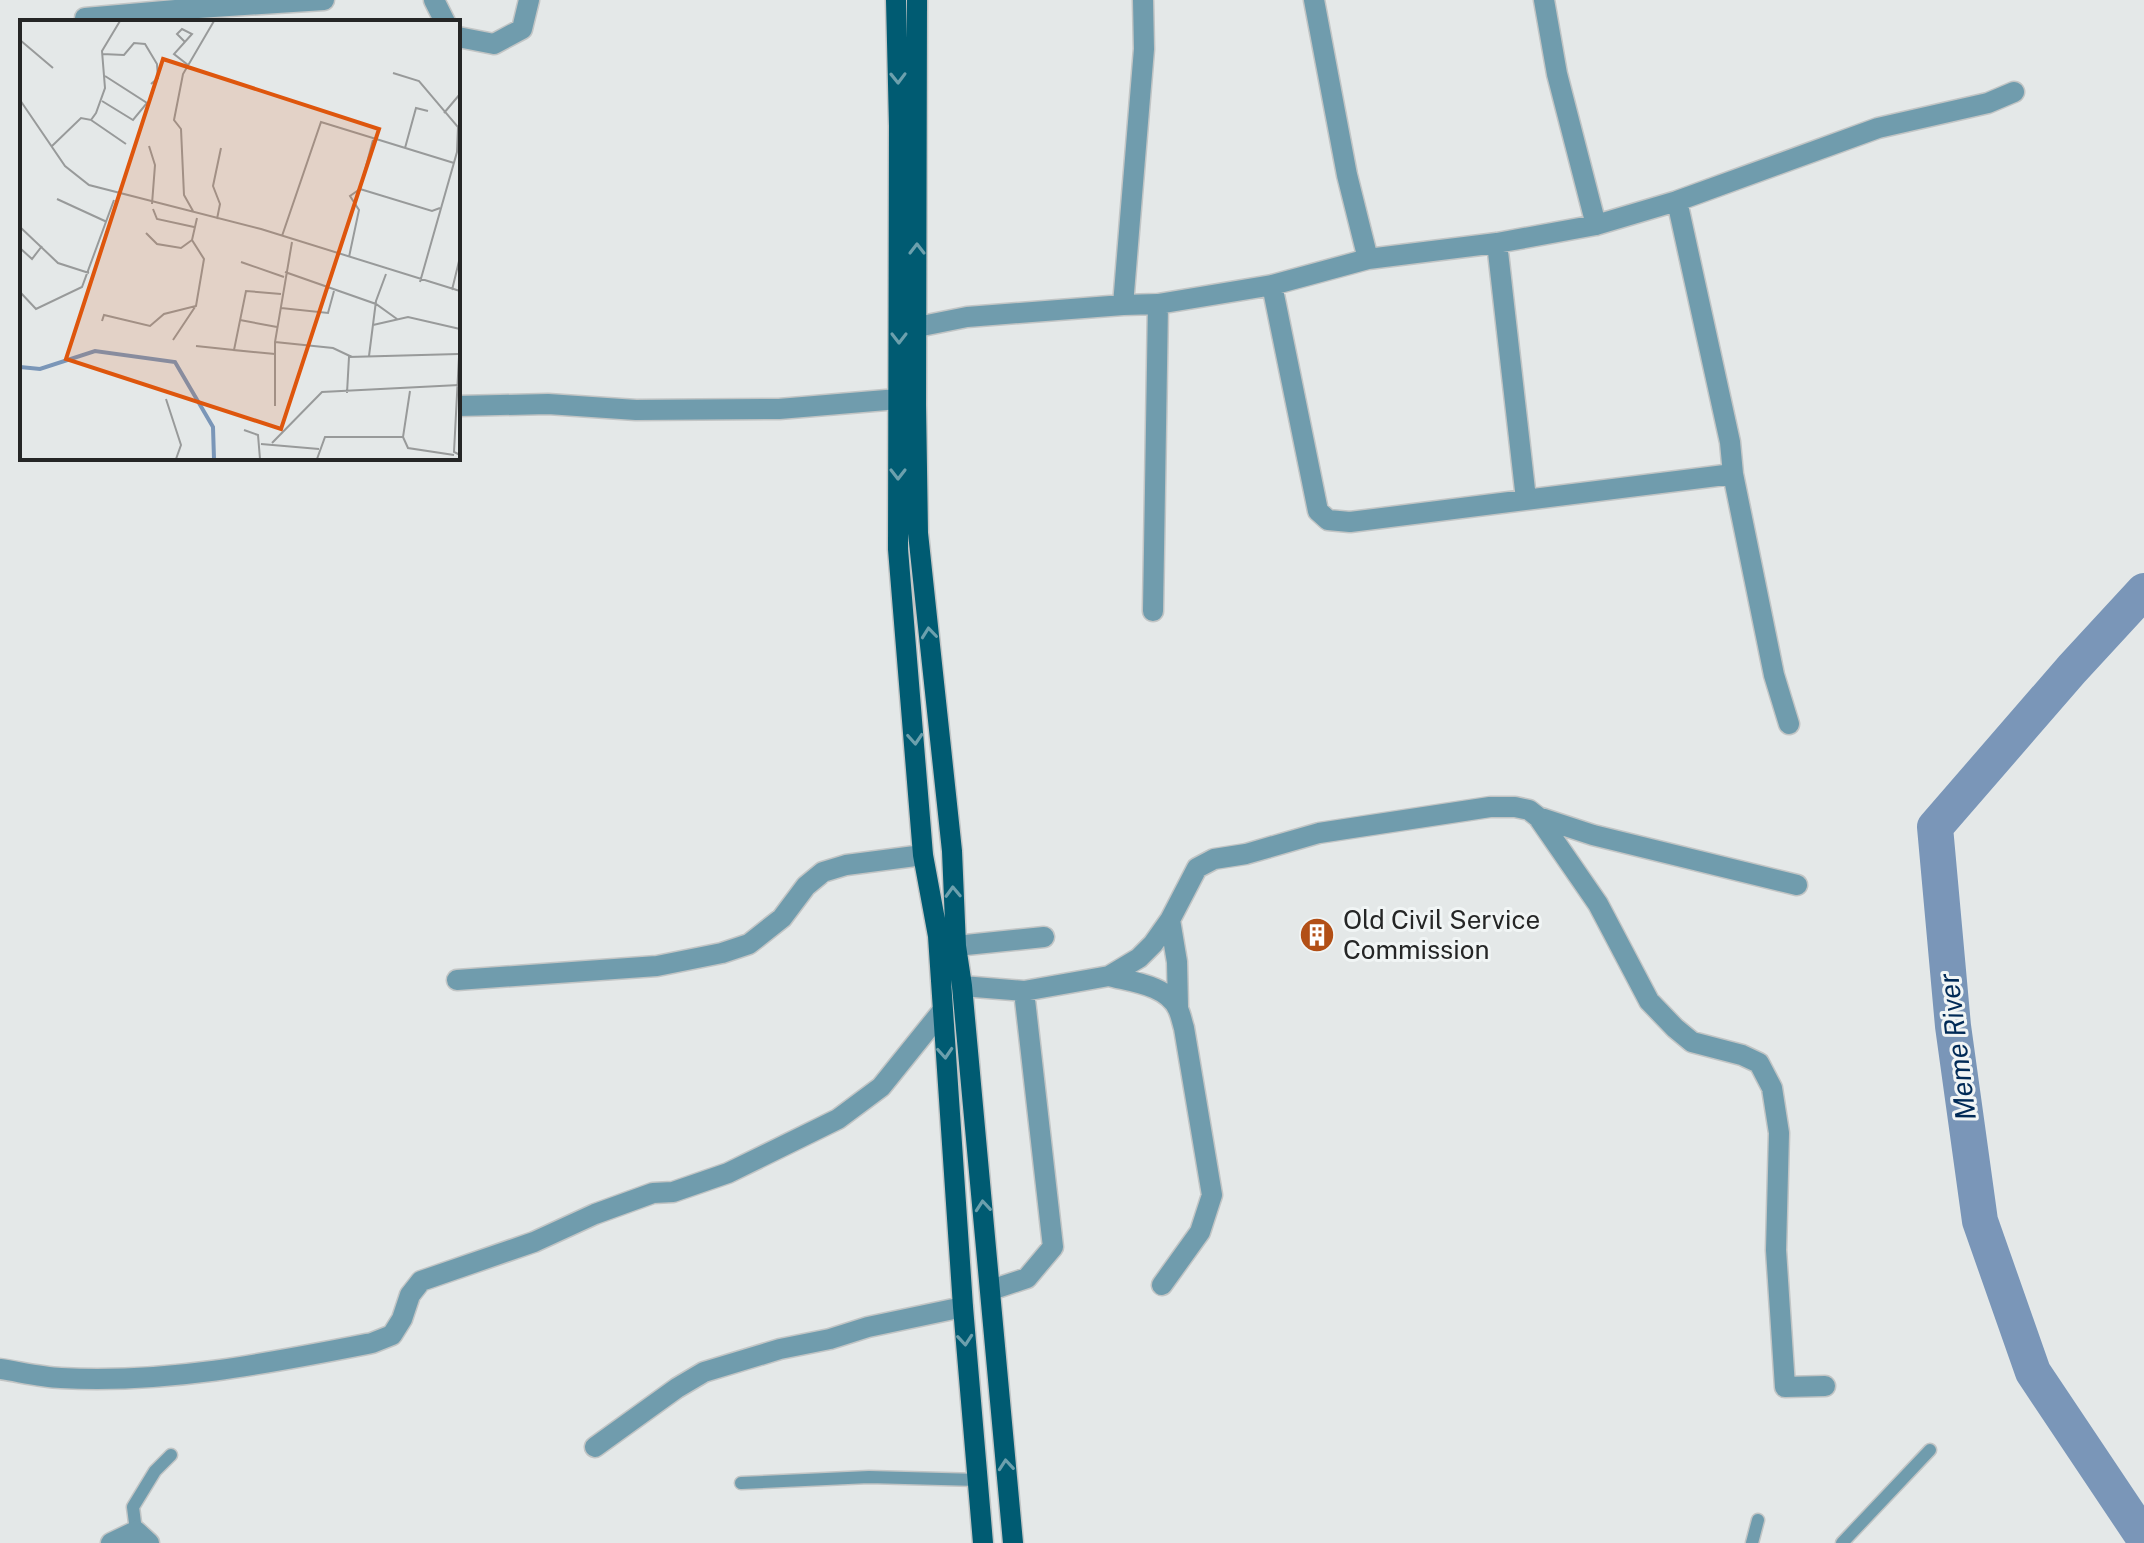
<svg xmlns="http://www.w3.org/2000/svg" width="2144" height="1543" font-family="'Public Sans',sans-serif">
	<style>
		.lines { fill: none; stroke-linecap: round; stroke-linejoin: round }
		.river { stroke: #7a96b8; stroke-width: 36 }
		.service-casing { stroke: #c2c5c5; stroke-width: 15 }
		.minor-casing { stroke: #c2c5c5; stroke-width: 23 }
		.primary-casing { stroke: #c2c5c5; stroke-width: 23 }
		.service { stroke: #709cad; stroke-width: 12 }
		.minor { stroke: #709cad; stroke-width: 20 }
		.primary { stroke: #005b72; stroke-width: 20 }
		.oneway { stroke: #6ca0ad }
		.labels { text-anchor: middle; stroke-width: 6; stroke-linejoin: round; paint-order: stroke }
		.poi-label { font-size: 26px; fill: #252626; stroke: #f1f5f5; text-anchor: start }
		.water-label { font-size: 28px; font-style: italic; fill: #002a56; stroke: #f1f5f5 }
		.inset-river { fill: none; stroke: #7a96b8; stroke-width: 4 }
		.inset-road { fill: none; stroke: #989a9a; stroke-width: 2 }
		.view { fill: #de560d; fill-opacity: 0.15; stroke: #de560d; stroke-width: 4 }
		.inset-edge { fill: none; stroke: #252626; stroke-width: 4 }
	</style>
	<rect width="100%" height="100%" fill="#e4e8e8"/>
	<g class="lines">
		<path class="river" d="M2144,591L2072,669L1935,827L1953,1026L1980,1221L2033,1372L2144,1538"/>
		<g class="service-casing">
			<path id="service" d="M741,1483L869,1477L978,1480
				M136,1531L133,1507L155,1471L171,1455
				M1752,1543L1758,1520
				M1842,1543L1930,1450"/>
		</g>
		<g class="minor-casing">
			<path id="minor" d="M434,0L445,22
				M1314,0L1347,175L1368,259
				M1544,0L1557,74L1596,225
				M85,18L198,8L324,0
				M458,37L494,44L522,29L529,0
				M1497,243L1526,499
				M1272,285L1318,511L1328,520L1350,522L1733,474L1730,442L1677,201
				M1123,305L1144,49L1143,0
				M917,327L967,317L1123,305L1158,304L1272,285L1368,259L1497,243L1596,225L1677,201L1878,128L1988,103L2014,92
				M458,406L548,404L636,410L779,409L898,399
				M1733,474L1774,675L1789,724
				M1153,611L1158,304
				M1538,817L1593,835L1797,885
				M1170,920L1177,962L1178,1007
				M956,946L1044,937
				M1109,976C1132,982 1167,985 1178,1009C1181,1015 1182,1022 1184,1028L1212,1195L1200,1232L1162,1285
				M457,980L657,966L722,953L749,944L782,918L806,886L823,872L846,865L923,855
				M962,986L1024,991L1109,976L1139,958L1153,944L1170,920L1197,868L1214,859L1246,854L1319,833L1490,807H1515L1529,810L1538,817L1598,904L1649,1001L1675,1028L1692,1042L1742,1055L1759,1063L1772,1088L1779,1133L1776,1250L1785,1387L1825,1386
				M991,1290L1027,1278L1053,1247L1024,991
				M0,1369C20,1372 41,1377 61,1378C165,1384 270,1363 372,1343L392,1335L402,1319L410,1295L421,1281L534,1242L595,1214L653,1193L673,1192L728,1173L838,1119L881,1087L943,1010
				M595,1447L677,1388L704,1372L780,1349L830,1339L868,1327L963,1307
				M111,1543L136,1531L149,1543"/>
		</g>
		<g class="primary-casing">
			<path id="primary" d="M896,0L899,126L898,549L923,855L938,936L963,1307L983,1543
				M917,0L916,405L918,533L952,851L956,946L962,986L1013,1543"/>
		</g>
		<use href="#service" class="service"/>
		<use href="#minor" class="minor"/>
		<use href="#primary" class="primary"/>
	</g>
	<defs><path id="oneway-chevron" d="M-2-3.5L2.5 0L-2 3.5" fill="none" stroke-width="1.6" stroke-linecap="round" stroke-linejoin="round" transform="scale(2)"/></defs>
	<g class="oneway">
		<use href="#oneway-chevron" transform="translate(898 78) rotate(89)"/>
		<use href="#oneway-chevron" transform="translate(917 249) rotate(-90)"/>
		<use href="#oneway-chevron" transform="translate(899 338) rotate(90)"/>
		<use href="#oneway-chevron" transform="translate(898 474) rotate(90)"/>
		<use href="#oneway-chevron" transform="translate(929 633) rotate(-96)"/>
		<use href="#oneway-chevron" transform="translate(915 739) rotate(86)"/>
		<use href="#oneway-chevron" transform="translate(953 892) rotate(-92)"/>
		<use href="#oneway-chevron" transform="translate(945 1053) rotate(86)"/>
		<use href="#oneway-chevron" transform="translate(983 1206) rotate(-95)"/>
		<use href="#oneway-chevron" transform="translate(965 1340) rotate(85)"/>
		<use href="#oneway-chevron" transform="translate(1006 1465) rotate(-95)"/>
	</g>
	<defs>
		<g id="building-disc" transform="scale(1.8)"><circle r="9.5" fill="#b24f16" stroke="#f1f5f5"/><path d="M-4-6H4V6H1V3H-1V6H-4ZM-2.5-4.3h1.7v1.8h-1.7ZM.8-4.3h1.7v1.8H.8ZM-2.5-1h1.7V.8h-1.7ZM.8-1h1.7V.8H.8Z" fill="#fff"/></g>
	</defs>
	<g fill-rule="evenodd">
		<use href="#building-disc" x="1317" y="935"/>
	</g>
	<g class="labels">
		<g class="poi-label">
			<text x="1343" y="929">Old Civil Service<tspan x="1343" dy="30">Commission</tspan></text>
		</g>
		<g class="water-label">
			<text transform="translate(1957 1047) rotate(-97)" y="10">Meme River</text>
		</g>
	</g>
	<g transform="translate(20 20)">
		<rect width="440" height="440" fill="#e4e8e8"/>
		<path class="inset-river" d="M0,347L20,349L75,331L155,342L193,407L194,439"/>
		<path class="inset-road" d="M0,20L33,48M165,22L157,14L162,9L172,14L154,34L168,45M82,34L104,35L114,23L125,24L137,44L138,58L131,64M373,53L399,61L438,107L437,132L400,262M0,80L45,146L69,165L241,209L440,271M82,81L113,100L127,83L85,56M424,93L440,74M71,100L106,124M32,126L61,98L71,100L76,93L85,68L82,31L100,1M129,126L135,145L132,184M385,128L396,88L408,91M340,169L412,191L420,188M37,179L87,202M133,189L137,199L174,207M173,191L164,175L161,109L154,100L163,54L194,1M197,199L200,184L193,166L201,128M0,207L38,243L69,253M126,213L137,224L161,228L172,220M262,216L301,102L434,143M1,229L12,239L22,226M329,237L339,190L330,176L340,169L353,120M221,242L264,257M265,252L356,284L377,299M432,270L440,237M0,272L16,289L62,267L94,180M261,288L308,293L314,271M220,300L257,307M82,301L84,295L130,306L144,294L176,286L184,239L172,220L177,198M353,305L388,297L440,309M440,318L434,432L440,435M153,320L175,287M255,322L313,328L332,337M176,326L214,330M255,334L214,330L226,271L261,274M349,336L356,281L366,254M390,371L383,417L388,428L434,435M327,373L329,337L438,334M146,379L161,425L156,439M255,386V322L272,222M224,410L238,415L240,439M252,423L302,372L439,365M241,424L299,429M297,439L305,417H383"/>
		<path class="view" d="M143,39L359,109L261,409L46,339Z"/>
		<rect width="440" height="440" class="inset-edge"/>
	</g>
</svg>
